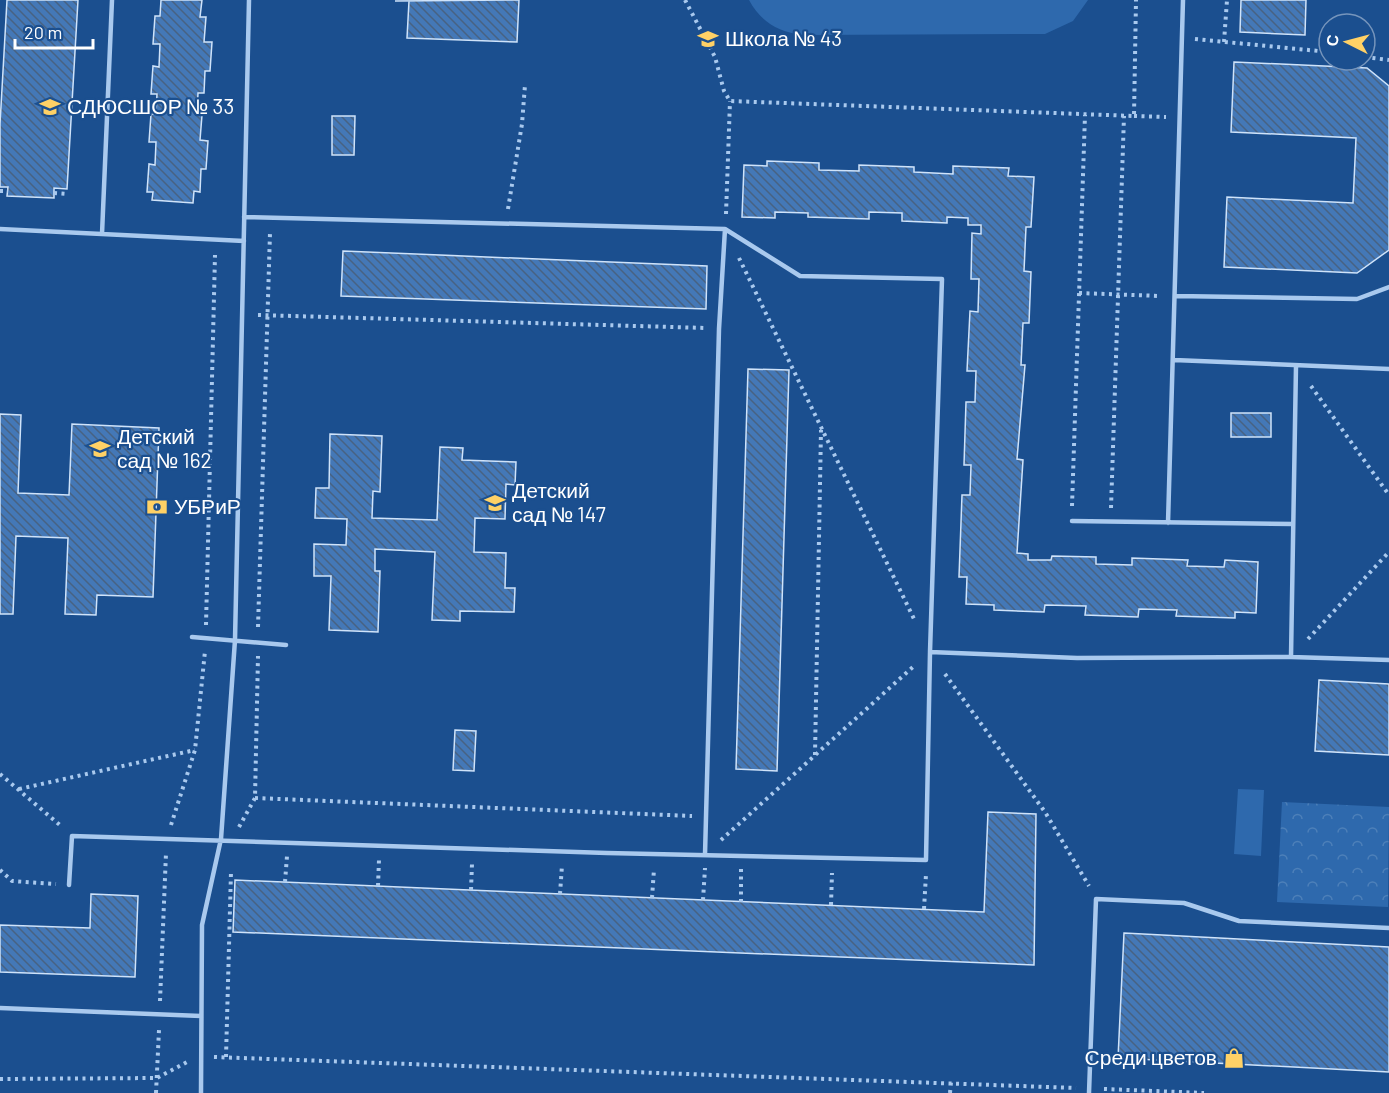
<svg xmlns="http://www.w3.org/2000/svg" width="1389" height="1093" font-family="Barlow,sans-serif">
	<style>
		.green { fill: #2e69ad }
		.park { fill: url(#park-crowns) }
		.building { fill: url(#building-back-hatch); stroke: #cfe3fa; stroke-width: 1.5 }
		.lines { fill: none; stroke-linecap: round; stroke-linejoin: round }
		.path { stroke: #a9c9ee; stroke-width: 4; stroke-dasharray: 3 4.5; stroke-linecap: butt }
		.lane { stroke: #a9c9ee; stroke-width: 4.5 }
		.labels { text-anchor: middle; stroke-width: 4.5; stroke-linejoin: round; paint-order: stroke }
		.poi-label { font-size: 21px; fill: #fff; stroke: #1b4f8f; text-anchor: start }
	</style>
	<defs>
		<pattern id="park-crowns" width="20" height="18" patternUnits="userSpaceOnUse" patternTransform="scale(1.5)"><rect width="20" height="18" fill="#2e69ad"/><path d="M2 6a3 3 0 1 1 6 0M12 15a3 3 0 1 1 6 0" fill="none" stroke="#4d80b9"/></pattern>
		<pattern id="building-back-hatch" width="6" height="6" patternUnits="userSpaceOnUse" patternTransform="scale(1.5)"><rect width="6" height="6" fill="#4478b7"/><path d="M-1 5l2 2M0 0l6 6M5-1l2 2" fill="none" stroke="#486282"/></pattern>
	</defs>
	<rect width="100%" height="100%" fill="#1b4f8f"/>
	<path class="green" d="M749,0H1088L1073,21L1045,34L803,35C778,32 761,22 749,0Z
		M1238,789L1264,790L1261,856L1234,854Z"/>
	<path class="park" d="M1282,802L1389,807L1388,907L1277,902Z"/>
	<path class="building" d="M7,0H78L67,189L54,188V198L7,196L8,187H0V124Z
		M161,0H202L200,17H206L204,42H212L210,71H205L204,93H198L197,115H202L200,140L208,141L206,169H201L200,192L194,191L193,203L152,200L153,192H147L149,164L155,165L156,142H149L151,114H156L157,94H151L153,66L159,67L160,44H153L155,16H160Z
		M519,0L517,42L407,38L409,1H395Z
		M1241,0H1306L1305,35L1240,32Z
		M1234,62L1367,68L1389,86V250L1357,273L1224,267L1227,197L1353,203L1356,138L1231,132Z
		M332,116H355L354,155H332Z
		M767,161L819,163V170L859,171V165L914,167V172L953,174V166L1009,168L1008,176L1034,177L1031,227H1026L1024,271L1031,272L1029,323H1023L1021,365H1025L1017,459L1023,460L1017,553L1028,554V560H1051L1052,556L1096,557V564L1132,565V558L1188,560L1187,566L1224,567L1225,560L1258,562L1256,613L1235,612V618L1176,616L1177,610L1139,609L1138,617L1085,615L1086,606L1045,605L1044,612L994,610V605L966,604L967,577H959L962,495H970L971,465H964L966,402H975L976,371H967L970,311L978,312L979,279H971L972,233L981,234V225H968V218L947,217V223L902,221V213L869,212V219L808,217V213L775,212V218L742,217L744,165L767,166Z
		M343,251L707,266L706,309L341,296Z
		M748,369L789,370L777,771L736,769Z
		M1231,413H1271V437H1231Z
		M0,414L21,415L18,493L69,495L72,424L159,428L153,597L97,595L96,615L65,614L68,538L16,536L13,614H0Z
		M330,434L382,436L380,492L373,491L372,518L437,520L440,447L463,448L462,460L516,462L515,485L506,484L505,519L475,518L474,552L506,553L505,588H515L514,612L460,611V621L432,620L435,552L375,549V571H380L378,632L329,630L331,576H314V544L346,545L347,519L315,518L316,488H329Z
		M1319,680L1389,684V755L1315,751Z
		M455,730L476,731L474,771L453,770Z
		M988,812L1036,814L1034,965L233,932L235,880L984,912Z
		M91,894L138,896L135,977L0,972V925L90,928Z
		M1124,933L1389,947V1072L1118,1058Z"/>
	<g class="lines">
		<path class="path" d="M685,0L715,57L724,91L730,101L1134,116L1136,0
			M1195,39L1329,52
			M1224,42L1227,0
			M1365,57L1389,60
			M1134,116L1166,117
			M0,191H8
			M54,193L67,194
			M508,209L522,124L525,85
			M726,214L730,101
			M739,258L915,621
			M1079,293L1160,296
			M258,315L706,328
			M1311,386L1389,495
			M1072,506L1085,115
			M1111,508L1124,116
			M206,625L215,255
			M258,627L270,233
			M1308,639L1389,552
			M945,674L1045,812L1089,886
			M815,755L821,430
			M0,774L61,826
			M19,789L195,750
			M255,798L692,816
			M171,825L195,750L205,651
			M239,827L255,798L258,656
			M721,840L914,666
			M0,870L12,881L56,884
			M285,882L287,856
			M378,886L379,860
			M471,890L472,864
			M560,894L562,865
			M652,898L654,869
			M703,900L705,868
			M741,902V869
			M831,905L832,873
			M924,909L926,874
			M160,1001L166,853
			M214,1057L1076,1088
			M226,1057L231,872
			M0,1079L157,1078L187,1062
			M1104,1089L1204,1093
			M156,1093L159,1030
			M950,1093L951,1082"/>
		<path class="lane" d="M244,217L725,229L800,276L942,279L930,652
			M0,229L244,241
			M102,234L112,0
			M1176,296L1357,299L1389,287
			M1174,360L1389,369
			M1072,521L1293,524
			M1168,523L1183,0
			M192,637L286,645
			M1291,657L1389,660
			M705,855L719,329L725,229
			M69,885L72,836L607,853L926,860L930,652L1077,658L1291,657L1296,366
			M0,1008L201,1016
			M201,1093L202,925L221,839L235,640L249,0
			M1089,1093L1096,899L1184,903L1239,921L1389,928"/>
	</g>
	<defs>
		<g id="school-bare" transform="scale(1.62)"><path d="M0-5L7-2L0 1L-7-2ZM-4 1L0 2.5L4 1V4Q0 6-4 4Z" fill="#ffd166" stroke="#1b4f8f" stroke-width="2.5" paint-order="stroke"/></g>
		<g id="bank-bare" transform="scale(1.62)"><path d="M-6-4H6V4H-6ZM0-2.3a2.3 2.3 0 1 0 0 4.6a2.3 2.3 0 1 0 0-4.6Z" fill="#ffd166" stroke="#1b4f8f" stroke-width="2.5" paint-order="stroke"/></g>
		<g id="shop-bare" transform="scale(1.62)"><path d="M-5-2.5h2.3a2.7 3.5 0 0 1 5.4 0H5L5.5 6h-11ZM-1.5-2.5h3a1.5 2.3 0 0 0-3 0Z" fill="#ffd166" stroke="#1b4f8f" stroke-width="2.5" paint-order="stroke"/></g>
	</defs>
	<g fill-rule="evenodd">
		<use href="#school-bare" x="708" y="39"/>
		<use href="#school-bare" x="50" y="107"/>
		<use href="#school-bare" x="100" y="449"/>
		<use href="#school-bare" x="495" y="503"/>
		<use href="#bank-bare" x="157" y="507"/>
		<use href="#shop-bare" x="1234" y="1058"/>
	</g>
	<g class="labels">
		<g class="poi-label">
			<text x="725" y="46">Школа № 43</text>
			<text x="67" y="114">СДЮСШОР № 33</text>
			<text x="117" y="444">Детский<tspan x="117" dy="24">сад № 162</tspan></text>
			<text x="512" y="498">Детский<tspan x="512" dy="24">сад № 147</tspan></text>
			<text x="174" y="514">УБРиР</text>
			<text x="1217" y="1065" text-anchor="end">Среди цветов</text>
		</g>
	</g>
	<g transform="translate(1347 42) rotate(276)"><circle r="28" fill="#1b4f8f" stroke="#7695bc" stroke-width="1.5"/>
	<path d="M0-4.5L10 22L0 15L-10 22Z" fill="#ffd166"/>
	<text y="-9" font-size="16" font-weight="bold" text-anchor="middle" fill="#ffffff">С</text>
	</g>
	<path d="M15 39v9h78v-9" fill="none" stroke="#ffffff" stroke-width="3"/>
	<text x="24" y="39" font-size="18" fill="#ffffff" stroke="#1b4f8f" stroke-width="4.5" paint-order="stroke">20 m</text>
</svg>
